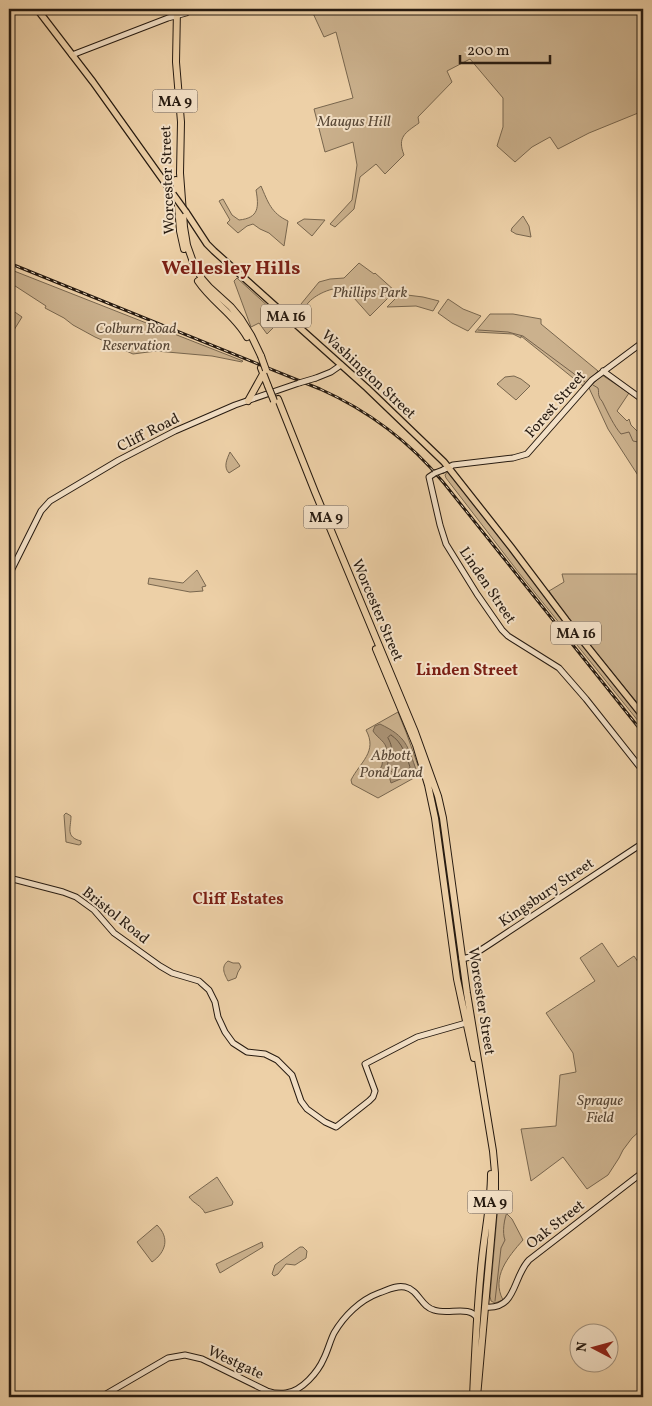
<svg xmlns="http://www.w3.org/2000/svg" width="652" height="1406" font-family="Vollkorn,serif">
	<style>
		.green { fill: #cbb18d; stroke: #78664e }
		.water { fill: #a99274; stroke: #75624c }
		.lines { fill: none; stroke-linecap: round; stroke-linejoin: round }
		.shore { stroke: #685642; stroke-width: 1 }
		.stream { stroke: #75624c; stroke-width: 1 }
		.secondary-casing { stroke: #261a10; stroke-width: 7 }
		.primary-casing { stroke: #261a10; stroke-width: 8 }
		.highway-casing { stroke: #261a10; stroke-width: 8 }
		.secondary { stroke: #f3e0c6; stroke-width: 5 }
		.primary { stroke: #edd0a7; stroke-width: 5.5 }
		.highway { stroke: #edd0a7; stroke-width: 6 }
		.rail-casing { stroke: #261a10; stroke-width: 3 }
		.rail { stroke: #f3e0c6; stroke-width: 1; stroke-dasharray: 4; stroke-linecap: butt }
		.secondary-bridge-casing { stroke: #261a10; stroke-width: 7; stroke-linecap: butt }
		.primary-bridge-casing { stroke: #261a10; stroke-width: 8; stroke-linecap: butt }
		.highway-bridge-casing { stroke: #261a10; stroke-width: 8; stroke-linecap: butt }
		.secondary-bridge { stroke: #f3e0c6; stroke-width: 5 }
		.primary-bridge { stroke: #edd0a7; stroke-width: 5.5 }
		.highway-bridge { stroke: #edd0a7; stroke-width: 6 }
		.labels { text-anchor: middle; stroke-width: 4; stroke-linejoin: round; paint-order: stroke }
		.shield { fill: #f3e0c6; stroke: #645547; stroke-width: 1 }
		.shield-label { font-size: 14px; font-weight: bold; fill: #261a10 }
		.park-label { font-size: 15px; font-style: italic; fill: #584736; stroke: #f3e0c6 }
		.street-label { font-size: 15px; fill: #261a10; stroke: #f3e0c6 }
		.neighbourhood-label { font-size: 16px; font-weight: bold; fill: #7a1f14; stroke: #f3e0c6 }
		.district-label { font-size: 20px; font-weight: bold; fill: #7a1f14; stroke: #f3e0c6 }
	</style>
	<rect width="100%" height="100%" fill="#edd0a7"/>
	<filter id="stains"><feTurbulence type="fractalNoise" baseFrequency=".004" numOctaves="4"/><feColorMatrix values="0 0 0 0 .2 0 0 0 0 .09 0 0 0 0 .02 0 0 0 .5 -.17"/></filter>
	<radialGradient id="worn" r=".72"><stop offset=".6" stop-color="#630" stop-opacity="0"/><stop offset="1" stop-color="#630" stop-opacity=".3"/></radialGradient>
	<path class="green" d="M311,9H643V111L589,133L558,149L550,137L532,147L515,162L497,146L503,127V98L470,59L447,71L452,82L418,117L419,123C405,133 397,137 404,155L385,174L376,164L360,177L354,209L335,227L330,224L352,200L357,165L353,142L325,152L314,109L353,98L336,32L324,37Z
		M261,186C268,202 271,213 288,221L284,246L269,233L260,229L253,224L247,226L238,233L227,223L230,220L219,201L223,199L232,215L239,220C259,218 259,207 256,190Z
		M523,216L529,226L531,237L516,234L511,231L512,228Z
		M304,219L325,220L312,236L297,223Z
		M359,263L374,274L375,273L395,291L370,316L354,298L353,295C353,294 348,290 347,289C336,285 316,294 309,302C304,307 300,313 296,318L292,315L319,282L330,279L344,278Z
		M9,269L243,361L242,362L212,356L156,351L133,354L95,337L73,325L64,318L45,308L46,306L9,282Z
		M237,278L282,319L267,334L259,323L251,327L234,281Z
		M407,295L423,297L439,301L433,311L416,306L387,307L398,296Z
		M448,299L463,309L481,316L468,331L452,323L438,313Z
		M9,308L22,317L14,330H12L9,335Z
		M490,314H513L541,319V324L598,371L583,386L521,336V338L513,334L475,332Z
		M602,375L629,393L617,411L627,421L629,419L631,425L643,437V480H641L608,429L589,388Z
		M514,376L521,379L530,386L516,400L497,384L505,377Z
		M230,452L240,466L229,473C223,467 227,459 230,452Z
		M448,471L450,472L542,593L643,720V727L519,573L446,478L445,475Z
		M197,570L206,586L202,587L203,591L190,592L148,584L149,578L183,583Z
		M562,574H643V710L568,618L549,591L564,582Z
		M398,712L406,732L421,774L378,798L352,784L351,780C360,762 378,752 366,730Z
		M66,813L71,816C71,828 65,837 81,841V844L79,845L66,842L64,815Z
		M602,943L618,967L634,956L643,969V1019L638,1021L643,1028V1128L632,1138L623,1150L619,1158L608,1175L587,1189L563,1157L531,1181L521,1129L556,1126L560,1075L576,1072L573,1053L546,1013L595,981L580,958Z
		M228,961L233,963H239L241,967L238,972L236,978L228,981C225,975 220,967 228,961Z
		M217,1177L233,1202L232,1205L205,1213C201,1205 194,1204 189,1197Z
		M498,1205L512,1219L523,1240C508,1257 491,1277 503,1300L495,1303L491,1301L490,1296Z
		M157,1225C170,1238 166,1252 152,1262L137,1242Z
		M262,1242L263,1247L220,1273L216,1264Z
		M300,1247H303L307,1251L306,1258L295,1265L286,1264L278,1274L274,1276L272,1274L275,1265Z"/>
	<path class="water" d="M380,724C407,737 407,745 417,772L391,783L389,776L379,772L382,765L383,758L387,751C386,741 378,739 373,731L375,726Z"/>
	<g class="lines">
		<path class="shore" d="M391,735C402,742 406,755 410,767L409,769L397,776L387,768C388,755 396,752 388,738Z"/>
		<path class="stream" d="M478,330L508,332L523,336L585,382
			M593,385L598,388C599,391 598,394 599,396C600,400 602,400 603,403C608,413 614,426 621,434L629,432L633,441L638,442L641,448L643,450
			M495,1301L501,1248L505,1240C502,1233 504,1218 508,1210"/>
		<g class="secondary-casing">
			<path id="secondary" d="M72,55L168,18L186,13L193,9
				M603,371L643,400
				M316,378L331,372L341,365
				M443,470L453,465L513,458L527,454L592,380L643,342
				M435,473L429,477L440,525L446,544L477,594L502,630L508,636L559,668L586,699L643,771
				M9,575L41,511L50,501L119,460L175,431L235,405L299,383
				M9,878L63,892L76,897L94,910L114,933L160,966L172,973L199,981L209,990L215,1002L218,1017L225,1032L233,1043L247,1052L265,1054L277,1060L292,1075L301,1101L307,1109L325,1122L336,1127L369,1101L373,1097L375,1091L365,1064L417,1037L466,1023
				M462,959L470,957L490,944L643,843
				M485,1307C517,1310 512,1278 529,1260L643,1172
				M101,1397L168,1358L185,1355L202,1359L267,1391C273,1393 279,1394 286,1393C302,1391 318,1372 324,1358C328,1350 330,1341 334,1333C344,1316 360,1300 379,1293C388,1290 396,1285 405,1287C419,1290 421,1307 434,1310C448,1315 470,1305 477,1318"/>
		</g>
		<g class="primary-casing">
			<path id="primary" d="M37,9L93,82L173,194
				M186,212L207,244L214,251L367,388L444,462L511,547L566,620L643,716"/>
		</g>
		<g class="highway-casing">
			<path id="highway" d="M177,9L176,62L181,122L180,173L184,227L187,245L193,262L202,279L209,287L231,307L241,319L251,335L261,356
				M176,180L180,231L184,249
				M198,281C212,302 235,315 247,337
				M261,368L268,386
				M278,399L315,492L415,732L438,796L443,818L467,993L493,1151L495,1173V1195L477,1397
				M248,401L263,374
				M376,649L416,745L428,785L435,818L457,979L474,1058
				M473,1397C475,1351 477,1305 482,1259C485,1230 491,1203 491,1174"/>
		</g>
		<use href="#secondary" class="secondary"/>
		<use href="#primary" class="primary"/>
		<use href="#highway" class="highway"/>
		<g class="rail-casing">
			<path id="rail" d="M9,263L320,389C369,411 409,441 443,482L643,733"/>
		</g>
		<use href="#rail" class="rail"/>
		<g class="secondary-bridge-casing">
			<path id="secondary-bridge" d="M299,383L316,378
				M435,473L443,470"/>
		</g>
		<g class="primary-bridge-casing">
			<path id="primary-bridge" d="M173,194L186,212"/>
		</g>
		<g class="highway-bridge-casing">
			<path id="highway-bridge" d="M261,356L266,370
				M268,386L274,401"/>
		</g>
		<use href="#secondary-bridge" class="secondary-bridge"/>
		<use href="#primary-bridge" class="primary-bridge"/>
		<use href="#highway-bridge" class="highway-bridge"/>
	</g>
	<g class="labels">
		<g class="shield">
			<rect x="152.5" y="89.5" width="45" height="23" rx="4"/>
			<rect x="261" y="304.5" width="50" height="23" rx="4"/>
			<rect x="303.5" y="505.5" width="45" height="23" rx="4"/>
			<rect x="551" y="621.5" width="50" height="23" rx="4"/>
			<rect x="467.5" y="1190.5" width="45" height="23" rx="4"/>
		</g>
		<g class="shield-label">
			<text x="175" y="106">MA 9</text>
			<text x="286" y="321">MA 16</text>
			<text x="326" y="522">MA 9</text>
			<text x="576" y="638">MA 16</text>
			<text x="490" y="1207">MA 9</text>
		</g>
		<g class="park-label">
			<text x="354" y="126">Maugus Hill</text>
			<text x="370" y="297">Phillips Park</text>
			<text x="136" y="333">Colburn Road<tspan x="136" dy="17">Reservation</tspan></text>
			<text x="391" y="760">Abbott<tspan x="391" dy="17">Pond Land</tspan></text>
			<text x="600" y="1105">Sprague<tspan x="600" dy="17">Field</tspan></text>
		</g>
		<g class="street-label">
			<text transform="translate(167 180) rotate(-92)" y="5">Worcester Street</text>
			<text transform="translate(369 374) rotate(43)" y="5">Washington Street</text>
			<text transform="translate(555 404) rotate(-49)" y="5">Forest Street</text>
			<text transform="translate(148 432) rotate(-27)" y="5">Cliff Road</text>
			<text transform="translate(488 585) rotate(56)" y="5">Linden Street</text>
			<text transform="translate(378 610) rotate(67)" y="5">Worcester Street</text>
			<text transform="translate(546 892) rotate(-34)" y="5">Kingsbury Street</text>
			<text transform="translate(116 915) rotate(39)" y="5">Bristol Road</text>
			<text transform="translate(482 1001) rotate(81)" y="5">Worcester Street</text>
			<text transform="translate(555 1224) rotate(-38)" y="5">Oak Street</text>
			<text transform="translate(236 1362) rotate(25)" y="5">Westgate</text>
		</g>
		<g class="neighbourhood-label">
			<text x="467" y="675">Linden Street</text>
			<text x="238" y="904">Cliff Estates</text>
		</g>
		<g class="district-label">
			<text x="231" y="274">Wellesley Hills</text>
		</g>
	</g>
	<rect width="652" height="1406" fill="none" stroke="#edd0a7" stroke-width="30"/>
	<rect x="10" y="10" width="632" height="1386" fill="none" stroke="#261a10" stroke-width="2.5"/>
	<rect x="15" y="15" width="622" height="1376" fill="none" stroke="#261a10"/>
	<g transform="translate(594 1348) rotate(276)"><circle r="24" fill="#f3e0c6" stroke="#a1917d"/>
	<path d="M0-4L9 19L0 12L-9 19Z" fill="#8f2418"/>
	<text y="-8" font-size="14" font-weight="bold" text-anchor="middle" fill="#261a10">N</text>
	</g>
	<path d="M460 55v8h90v-8" fill="none" stroke="#261a10" stroke-width="2.5"/>
	<text x="467" y="55" font-size="15" fill="#261a10" stroke="#f3e0c6" stroke-width="4" paint-order="stroke">200 m</text>
	<rect width="100%" height="100%" filter="url(#stains)"/>
	<rect width="100%" height="100%" fill="url(#worn)"/>
</svg>
